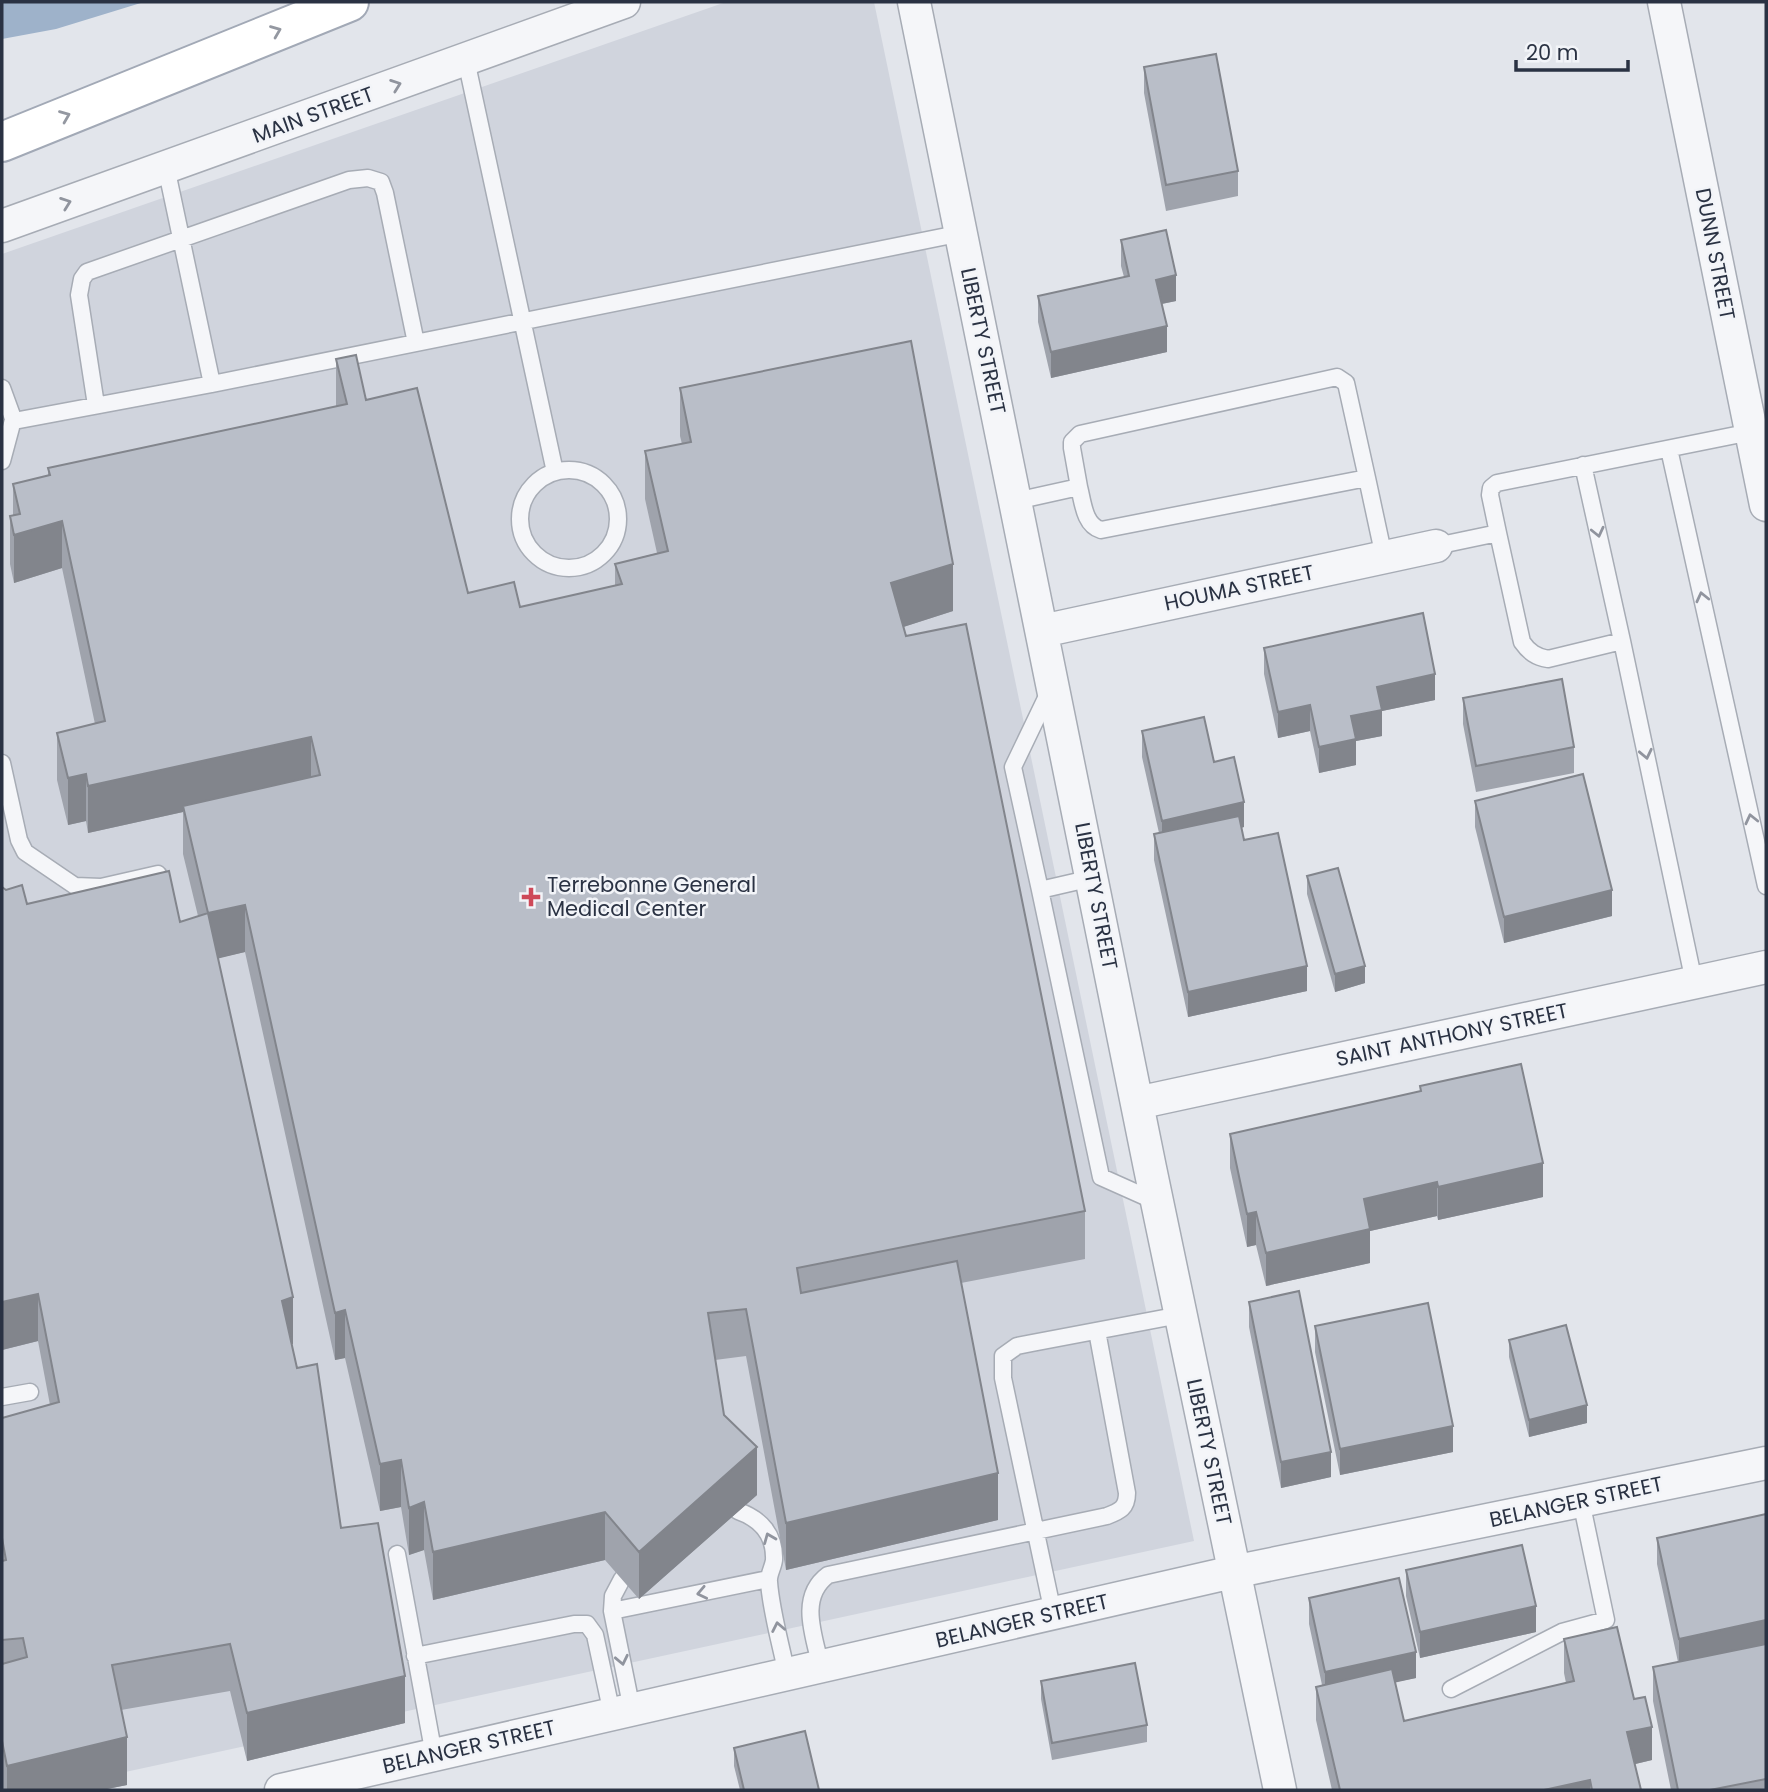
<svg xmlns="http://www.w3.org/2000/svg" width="1768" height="1792" font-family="Poppins,sans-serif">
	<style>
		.built { fill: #d0d4dd }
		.water { fill: #9eb2ca }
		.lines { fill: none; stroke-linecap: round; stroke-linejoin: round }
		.lane-casing { stroke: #a7acb5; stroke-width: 19 }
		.street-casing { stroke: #a7acb5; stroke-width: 35 }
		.primary-casing { stroke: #a2a9b6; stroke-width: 42 }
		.lane { stroke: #f5f6f9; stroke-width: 16 }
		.street { stroke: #f5f6f9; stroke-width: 32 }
		.primary { stroke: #fff; stroke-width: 38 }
		.wall { fill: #9fa3ac }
		.shaded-wall { fill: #82858c }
		.building { fill: #b9bec8; stroke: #82858c; stroke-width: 2 }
		.oneway { stroke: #9498a1 }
		.oneway2 { stroke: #90949e }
		.poi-dot { fill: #ce4959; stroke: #f2f4f8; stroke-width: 2.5 }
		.labels { text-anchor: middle; stroke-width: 5; stroke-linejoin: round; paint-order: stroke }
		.street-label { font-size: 21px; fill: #2a3243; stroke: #f2f4f8 }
		.poi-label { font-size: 21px; fill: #2a3243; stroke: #f2f4f8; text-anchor: start }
	</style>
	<rect width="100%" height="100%" fill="#e2e5eb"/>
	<path class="built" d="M726,2H874L1194,1541L42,1790H2V254Z"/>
	<path class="water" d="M2,2H144L56,29L2,39Z"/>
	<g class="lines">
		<g class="lane-casing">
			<path id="lane" d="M466,60L555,472
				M166,167L212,384L962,233
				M2,388L14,421L212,384
				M96,405L79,295L82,279L87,272L349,180L368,178L381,182L385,193L416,343
				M1669,449L1766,886
				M2,461L13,420
				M1583,465L1622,641L1694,982
				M520 519a49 49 0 1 1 98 0a49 49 0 1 1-98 0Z
				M1367,478L1384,557
				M1016,501L1079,487C1083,502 1084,525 1101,530L1367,478L1346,383L1337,377L1080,434L1072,442V448L1079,487
				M1498,533L1490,495L1491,488L1497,483L1751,432
				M1436,546L1498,533L1522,642C1529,652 1536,657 1548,659L1622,641
				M2,763L19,840L25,852L75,886L101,887L158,874
				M1092,878L1040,890L1101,1177L1157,1202
				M1040,890L1013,767L1050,690
				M2,1397L30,1392
				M738,1511C761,1519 775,1535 774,1560C773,1568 768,1575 769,1582C771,1611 781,1645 787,1675
				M397,1554L434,1755
				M622,1579L613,1596L612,1611L632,1710
				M612,1611L768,1579
				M1053,1613L1003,1378V1356L1017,1346L1032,1343L1180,1315
				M415,1656L574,1624H587L595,1635L612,1714
				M821,1667C814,1636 798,1597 828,1575L1107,1516C1120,1511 1127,1508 1127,1493L1097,1331
				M1451,1689L1562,1632L1606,1620L1581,1501"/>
		</g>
		<g class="street-casing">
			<path id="street" d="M914,2L1150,1168L1280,1790
				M1664,2L1766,505
				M2,226L624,2
				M1042,631L1436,546
				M1137,1103L1766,967
				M281,1790L1233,1572L1766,1463"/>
		</g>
		<g class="primary-casing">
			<path id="primary" d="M2,142L349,2"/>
		</g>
		<use href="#lane" class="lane"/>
		<use href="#street" class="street"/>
		<use href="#primary" class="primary"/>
	</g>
	<path class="wall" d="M1144,67L1238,171V196L1166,211L1144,93Z
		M1121,240L1176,301L1162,304L1167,352L1051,378L1038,322V296L1124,277L1121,266Z
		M336,359L366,400L468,593L520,607L615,586V564L657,553L645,499V451L682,444L680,436V388L953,611L903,627L1085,1211V1259L961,1283L998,1520L786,1570L746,1356L715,1360L724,1415L757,1495L639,1599L605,1560L433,1600L424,1550L409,1555L401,1507L380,1511L345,1358L335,1360L245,952L218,958L293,1344H292L297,1368L341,1528L405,1723L247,1761L230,1691L121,1710L127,1785L102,1790H2V1418L50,1405L38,1341L2,1350V887L27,904L180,922L198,916L183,854V812L88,833L86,821L68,825L57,780V733L95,724L62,568L14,583L10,564V516H13V484L48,476V468L336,407Z
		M1264,648L1435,700L1382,711V736L1356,741V765L1319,773L1310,731L1278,738L1264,674Z
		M1463,698L1574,747V773L1476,792L1463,724Z
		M1142,731L1214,762L1244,827L1241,828L1244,840L1307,991L1188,1017L1154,860V834L1159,833L1142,757Z
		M1475,801L1612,916L1504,943L1475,827Z
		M1307,876L1365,983L1335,992L1307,894Z
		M1420,1086L1543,1197L1438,1220L1437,1216L1370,1231V1263L1266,1286L1256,1245L1247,1247L1230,1168V1134L1420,1092Z
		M1249,1302L1331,1477L1281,1488L1249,1327Z
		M1315,1326L1453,1452L1340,1475L1315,1352Z
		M1509,1340L1587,1423L1529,1437L1509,1357Z
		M1766,1514V1790H1671L1653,1701V1667L1678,1662L1657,1564V1538Z
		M1406,1570L1536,1632L1420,1658L1406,1596Z
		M1309,1598L1416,1678L1395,1682L1404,1721L1566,1683L1564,1673V1639L1634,1699L1652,1760L1635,1764L1641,1790H1332L1316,1720V1687L1322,1685L1309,1624Z
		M1041,1681L1147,1725V1742L1052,1760L1041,1699Z
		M734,1748L819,1790H740L734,1766Z"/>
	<path class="shaded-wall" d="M1176,275V301L1156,305V280Z
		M1167,326V352L1051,378V352Z
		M62,521V568L14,583V535Z
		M953,564V611L891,631V583Z
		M1435,674V700L1382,711V736L1356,741V765L1319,773V747L1351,716L1377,687Z
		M1310,705V731L1278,738V712Z
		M311,737V785L183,806V812L88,833V786Z
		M86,774V821L68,825V778Z
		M1244,802V827L1162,846V821Z
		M1612,890V916L1504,943V917Z
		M245,905V952L208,961V913Z
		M1307,966V991L1188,1017V992Z
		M1365,966V983L1335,992V974Z
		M1543,1163V1197L1438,1220V1187Z
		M1437,1182V1216L1370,1231V1263L1266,1286V1253L1364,1199Z
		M1256,1212V1245L1247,1247V1214Z
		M38,1294V1341L2,1350V1302Z
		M293,1297V1344L282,1349V1301Z
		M345,1310V1358L335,1360V1313Z
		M1587,1405V1423L1529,1437V1420Z
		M1453,1426V1452L1340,1475V1449Z
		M757,1447V1495L639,1599V1552Z
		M1331,1452V1477L1281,1488V1462Z
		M401,1460V1507L380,1511V1464Z
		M998,1473V1520L786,1570V1523Z
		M424,1502V1550L409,1555V1508Z
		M605,1512V1560L433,1600V1552Z
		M1536,1606V1632L1420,1658V1632Z
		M1766,1620V1645L1679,1665V1639Z
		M1416,1652V1678L1325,1698V1672Z
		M405,1676V1723L247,1761V1713Z
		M1652,1727V1760L1627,1766V1732Z
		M127,1737V1785L102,1790H7V1766Z
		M1590,1780V1790H1544Z"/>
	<path class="building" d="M1216,54L1238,171L1166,185L1144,67Z
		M1166,230L1176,275L1156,280L1167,326L1051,352L1038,296L1129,276L1121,240Z
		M911,341L953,564L891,583L906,636L966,624L1085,1211L797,1268L801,1293L957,1261L998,1473L786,1523L746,1309L708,1313L724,1415L757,1447L639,1552L605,1512L433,1552L424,1502L409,1508L401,1460L380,1464L345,1310L335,1313L245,905L208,913L183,806L320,775L311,737L88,786L86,774L68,778L57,733L105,721L62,521L14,535L10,516L20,514L13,484L50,475L48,468L347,404L336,359L356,355L366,400L417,388L468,593L514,582L520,607L622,584L615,564L668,551L645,451L691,442L680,388Z
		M1423,613L1435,674L1377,687L1382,710L1351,716L1356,739L1319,747L1310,705L1278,712L1264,648Z
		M1562,679L1574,747L1476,766L1463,698Z
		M1204,717L1214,762L1234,757L1244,802L1162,821L1142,731Z
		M1583,774L1612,890L1504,917L1475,801Z
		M1239,816L1244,840L1278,833L1307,966L1188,992L1154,834Z
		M1338,868L1365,966L1335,974L1307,876Z
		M169,871L180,922L208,913L293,1297L282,1301L297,1368L317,1364L341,1528L378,1523L405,1676L247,1713L230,1644L112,1665L127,1737L7,1766L2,1741V1664L27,1657L23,1638L2,1640V1561L6,1560L2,1538V1418L59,1402L38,1294L2,1302V887L6,890L22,885L27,904Z
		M1521,1064L1543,1163L1438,1187L1437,1182L1364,1199L1370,1229L1266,1253L1256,1212L1247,1214L1230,1134L1421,1091L1420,1086Z
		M1299,1291L1331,1452L1281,1462L1249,1302Z
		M1428,1303L1453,1426L1340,1449L1315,1326Z
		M1566,1325L1587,1405L1529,1420L1509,1340Z
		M1766,1514V1620L1679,1639L1657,1538Z
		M1522,1545L1536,1606L1420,1632L1406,1570Z
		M1399,1578L1416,1652L1325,1672L1309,1598Z
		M1617,1627L1634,1699L1645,1697L1652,1727L1627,1732L1641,1790H1592L1590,1780L1544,1790H1340L1316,1687L1392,1669L1404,1721L1574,1681L1564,1639Z
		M1766,1644V1779L1710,1790H1678L1653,1667Z
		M1135,1663L1147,1725L1052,1743L1041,1681Z
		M805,1731L819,1790H744L734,1748Z"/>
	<defs><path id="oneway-chevron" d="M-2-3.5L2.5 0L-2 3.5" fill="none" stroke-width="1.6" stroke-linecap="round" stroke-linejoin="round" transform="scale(1.75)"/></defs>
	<g class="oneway">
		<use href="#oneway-chevron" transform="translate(276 31) rotate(-22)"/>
		<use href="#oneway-chevron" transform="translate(65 116) rotate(-22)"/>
	</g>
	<g class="oneway2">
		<use href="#oneway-chevron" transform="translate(396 85) rotate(-20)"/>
		<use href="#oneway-chevron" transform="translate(66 203) rotate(-20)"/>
		<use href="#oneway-chevron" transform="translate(1598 532) rotate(77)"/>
		<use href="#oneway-chevron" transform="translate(1702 597) rotate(-103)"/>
		<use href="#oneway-chevron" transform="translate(1646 754) rotate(78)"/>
		<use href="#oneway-chevron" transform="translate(1751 819) rotate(-103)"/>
		<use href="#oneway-chevron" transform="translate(769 1538) rotate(-112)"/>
		<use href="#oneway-chevron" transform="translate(702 1593) rotate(168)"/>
		<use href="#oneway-chevron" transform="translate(778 1627) rotate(-101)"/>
		<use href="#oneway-chevron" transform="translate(622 1660) rotate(78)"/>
	</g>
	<path class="poi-dot" d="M527.5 886.5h7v7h7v7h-7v7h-7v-7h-7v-7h7z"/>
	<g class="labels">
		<g class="street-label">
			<text transform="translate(313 115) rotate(-20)" y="7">MAIN STREET</text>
			<text transform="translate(1715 254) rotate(79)" y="7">DUNN STREET</text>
			<text transform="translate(983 341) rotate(78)" y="7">LIBERTY STREET</text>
			<text transform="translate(1239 588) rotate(-12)" y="7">HOUMA STREET</text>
			<text transform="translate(1096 896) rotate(79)" y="7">LIBERTY STREET</text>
			<text transform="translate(1452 1035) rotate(-12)" y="7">SAINT ANTHONY STREET</text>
			<text transform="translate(1209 1452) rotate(78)" y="7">LIBERTY STREET</text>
			<text transform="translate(1576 1502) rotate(-12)" y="7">BELANGER STREET</text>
			<text transform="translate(1022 1621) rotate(-13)" y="7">BELANGER STREET</text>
			<text transform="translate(469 1747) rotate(-13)" y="7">BELANGER STREET</text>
		</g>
		<g class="poi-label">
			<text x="547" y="892">Terrebonne General<tspan x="547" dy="24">Medical Center</tspan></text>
		</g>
	</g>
	<rect width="1768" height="1792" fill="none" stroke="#2a3243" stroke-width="7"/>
	<path d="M1516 60v10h112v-10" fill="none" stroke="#2a3243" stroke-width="3.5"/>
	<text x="1526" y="60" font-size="21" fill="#2a3243" stroke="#f2f4f8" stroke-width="5" paint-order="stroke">20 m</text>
</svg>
